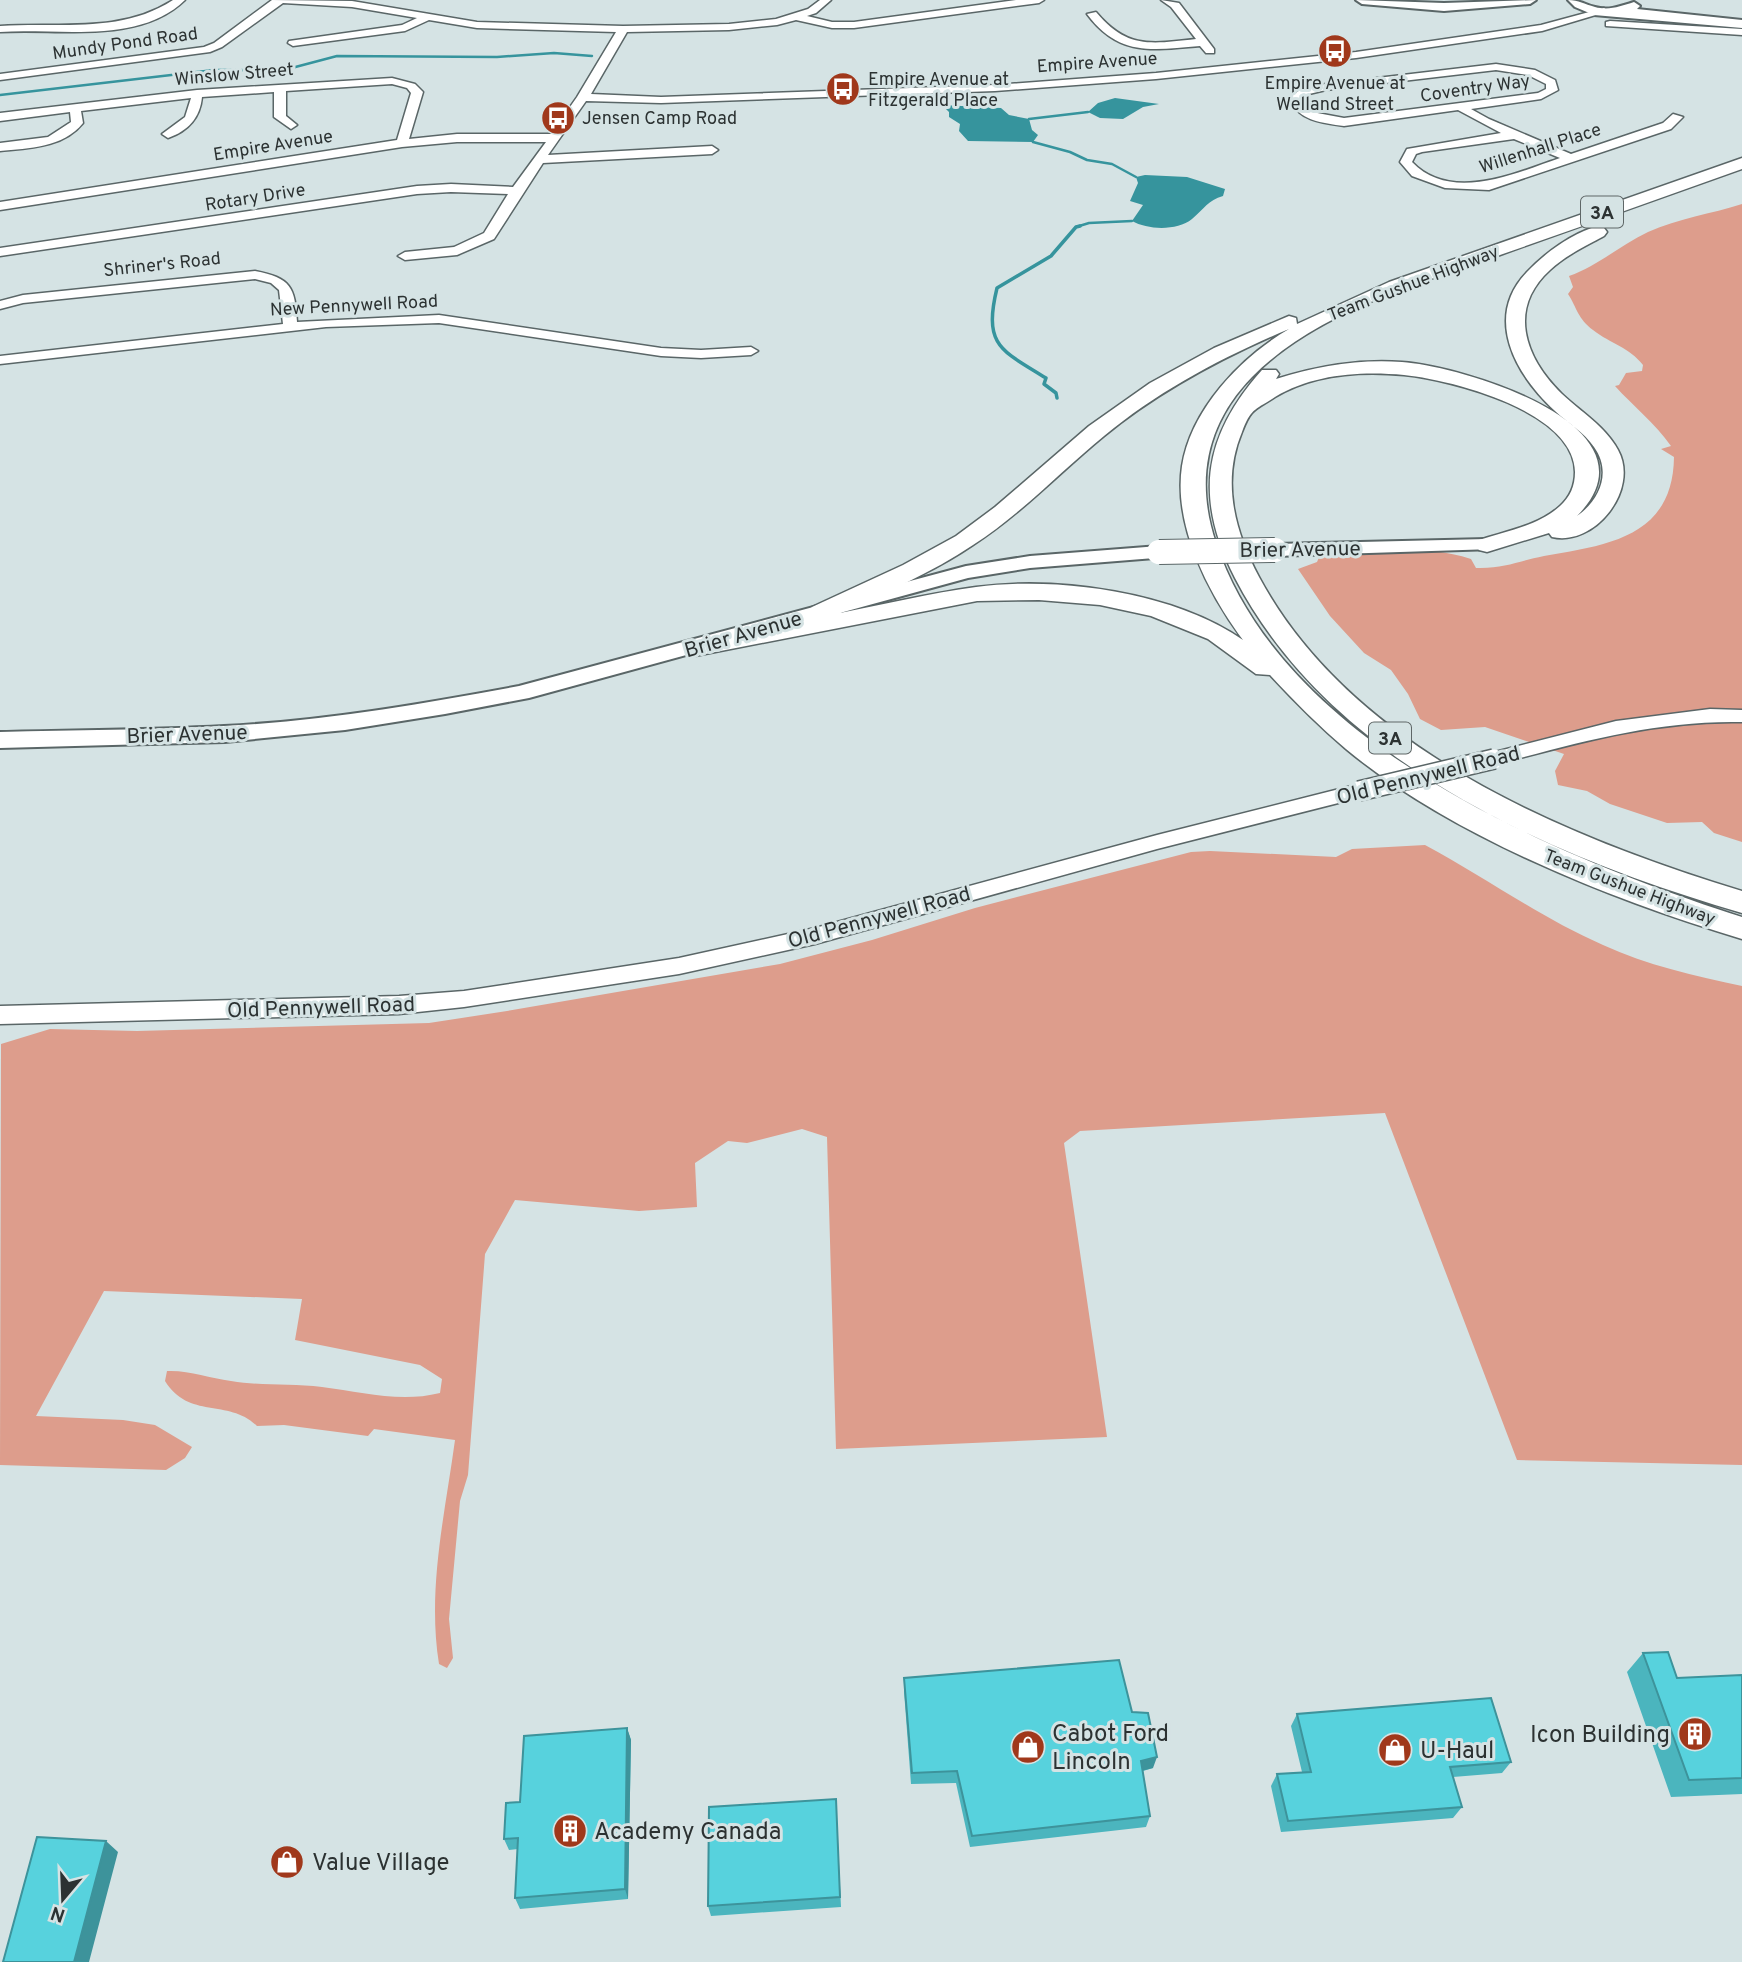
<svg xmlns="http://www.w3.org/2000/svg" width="1742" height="1962" font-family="Overpass,sans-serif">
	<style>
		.green { fill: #dd9d8c }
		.water { fill: #36949d }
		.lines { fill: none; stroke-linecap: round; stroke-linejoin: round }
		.stream-far1 { stroke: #36949d; stroke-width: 2.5 }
		.stream { stroke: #36949d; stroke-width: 3.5 }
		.minor-casing { stroke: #5a6667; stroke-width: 3 }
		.major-casing { stroke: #5a6667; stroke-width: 4 }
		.highway-casing { stroke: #5a6667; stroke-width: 3 }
		.minor { fill: #fff; fill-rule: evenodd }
		.major { fill: #fff; fill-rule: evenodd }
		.highway { fill: #fff; fill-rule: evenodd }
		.minor-bridge-casing { stroke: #5a6667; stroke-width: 22; stroke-linecap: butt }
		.major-bridge-casing { stroke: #5a6667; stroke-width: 26; stroke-linecap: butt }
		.minor-bridge { stroke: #fff; stroke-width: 19 }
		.major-bridge { stroke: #fff; stroke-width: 24 }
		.wall { fill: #4bb5be }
		.shaded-wall { fill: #3d939b }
		.building { fill: #57d2dd; stroke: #3d939b; stroke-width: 2 }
		.labels { text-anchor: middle; stroke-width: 6; stroke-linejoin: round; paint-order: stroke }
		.far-street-label { font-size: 18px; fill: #2c3232; stroke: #d5e3e4 }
		.far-poi-label { font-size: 18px; fill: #2c3232; stroke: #d5e3e4; text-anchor: start }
		.shield { fill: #d5e3e4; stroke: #5f6767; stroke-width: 2 }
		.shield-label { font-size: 19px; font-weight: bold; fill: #2c3232 }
		.street-label { font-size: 21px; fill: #2c3232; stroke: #d5e3e4 }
		.near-poi-label { font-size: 24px; fill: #2c3232; stroke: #d5e3e4; text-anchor: start }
	</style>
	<rect width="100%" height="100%" fill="#d5e3e4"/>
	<path class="green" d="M1742,204V842L1714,833L1702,822L1667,823L1610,804L1587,791L1558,785L1555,771L1564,754L1485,727L1441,730L1420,719L1408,694L1391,670L1364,653L1330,616L1298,569L1317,562L1320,555C1370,549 1422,544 1471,559L1476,568C1504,569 1519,561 1544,556C1608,545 1673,537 1674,457L1661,449L1671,446C1655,423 1633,406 1615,386L1619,385L1626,373L1642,371L1643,365C1629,347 1611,344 1593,330C1578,319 1577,308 1568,294L1573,287L1569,276C1598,266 1620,245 1648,232C1679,218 1711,214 1742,204Z
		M1425,845C1485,877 1541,918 1603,945C1646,965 1696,976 1742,986V1465L1517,1460L1385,1113L1080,1131L1064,1143L1107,1437L836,1449L827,1137L802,1129L747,1143L728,1141L695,1163L697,1207L639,1211L515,1200L485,1254L468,1475L460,1501L449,1619L453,1658L447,1668L439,1664C427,1589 445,1514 455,1440L374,1429L368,1436L284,1425L257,1426C229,1398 189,1420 165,1381L167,1371C189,1370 209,1378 231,1381C261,1386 291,1383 322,1387C362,1392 400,1403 440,1393L442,1379L420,1365L295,1340L302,1299L104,1291L36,1416L123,1420L155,1425L192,1447L185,1458L166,1470L0,1465L1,1044L50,1029L137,1031L429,1023L507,1011L780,964L872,940L975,908L1191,852L1210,851L1336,857L1352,849Z"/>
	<path class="water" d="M1115,98L1159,104L1143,107L1123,119L1100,118L1088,112L1098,103Z
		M942,105L1001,108L1009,115L1029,119L1032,130L1038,135L1033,142L968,141L959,131L960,124L949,117V112Z
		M1145,175L1187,177L1225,189L1223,196C1208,200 1204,209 1192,219C1177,231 1148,230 1132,221L1143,205L1130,201L1138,183L1136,177Z"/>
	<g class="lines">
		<path class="stream-far1" d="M917,94L942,105
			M0,95L214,70H284L337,56L497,57L554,53L592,56
			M1029,119L1088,112
			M1033,142L1070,152L1087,160L1112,164L1136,177
			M1076,227L1089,223L1132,221"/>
		<path class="stream" d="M1057,398L1056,393L1044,384L1046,378C1001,350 983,346 997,288L1051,256L1076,227L1080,226"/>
		<g class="minor-casing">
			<path id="minor" d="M173,0H185C139,45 59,28 0,32V26C59,22 121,34 173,0Z
				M272,0L352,1L477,22L623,26L729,24L776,19L808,9L820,0H831L816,13L807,16L832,22H854L1016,0H1044L1039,3L854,28H832L796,20L777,25L729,30L627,32L591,94L661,97L995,85L1156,73L1356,52L1541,25L1604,8L1609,11L1542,31L1356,58L1156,79L995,91L661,103L586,101L548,155L712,146L718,150L712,154L543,163L494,239L457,255L405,260L398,256L405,252L454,247L484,233L508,194L451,192L417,194L0,256V248L417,186L451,184L513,187L546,142H457L402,147L0,210V202L397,140L411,93L407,88L392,84L286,91V116L297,125L291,129L274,117V92L202,97C200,118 188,131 168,138L162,134L185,117L191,98L81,111L83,123C63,148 29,148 0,151V143L48,137L71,122L70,112L0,121V113L197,90L392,78L415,84L423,92L409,139L457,134H551L577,97L616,32L477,28L429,20L405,31L293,46L288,43L289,41L402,25L417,18L352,7L283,3L222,47L210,52L0,80V74L204,47L214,43Z
				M1161,0L1179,3L1214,49V53H1206L1200,46C1152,50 1119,57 1087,14L1096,12C1127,49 1150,44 1196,39L1171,7Z
				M1610,21L1742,29V35L1606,26V22Z
				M1496,64L1535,70L1555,80L1558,90L1541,99L1471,109L1489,119L1571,154L1663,123L1673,114L1683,117L1671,129L1489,190L1445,188L1412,176L1400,162L1407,149L1501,133L1458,110L1344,126C1322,123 1300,121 1288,99L1301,89L1326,84ZM1496,70L1528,75L1546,84V89L1538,93L1344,118L1312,112L1300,100L1309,94L1326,90ZM1514,139L1560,158C1516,173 1451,203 1412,162L1416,154L1422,152Z
				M255,271C291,278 295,287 297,322L439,315L661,348L701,350L751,347L758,351L751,355L701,358L661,356L439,323L326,327L0,364V356L283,324L279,290L271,283L255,279L23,303L0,309V301L23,295Z
				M1710,709L1742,710V722C1656,720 1576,743 1494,765L1487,764L1484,759L1487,754L1616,721Z
				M1359,784L1366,786L1369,791L1366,796L1157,849L815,944L679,974L464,1007L399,1014L0,1024V1006L399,996L464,991L679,958L815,928L1157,835Z"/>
		</g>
		<g class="major-casing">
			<path id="major" d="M1356,0L1444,3L1536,0L1530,4L1444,11L1362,4Z
				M1568,0C1579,0 1584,4 1595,7C1609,11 1621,6 1634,2L1640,6L1637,9L1742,20V28L1594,15L1575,7Z
				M1487,539L1494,541L1498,545L1494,549L1275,556L1267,555L1264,550L1267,545L1275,544Z
				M1159,546L1167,547L1170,552L1167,557L1030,568L968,578L529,698L445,714L345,730L225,742L0,748V732C75,730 149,730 224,726C323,721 422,704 519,686L966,566L1030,556Z"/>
		</g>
		<g class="highway-casing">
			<path id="highway" d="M1742,158V169C1661,198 1580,227 1500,255C1416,285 1316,312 1252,377C1206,424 1195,481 1216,543C1283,745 1556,857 1742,917V939C1614,901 1449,835 1346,749C1319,726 1294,701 1270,675L1256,674L1208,639L1151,616L1100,605L1039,600L977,601L695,656L686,653L682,648L686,643L695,640L814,618L808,612L812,607L903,565L956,536L995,507L1089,426L1150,383L1214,348L1289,316L1296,318L1297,324L1389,282ZM1289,329C1241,357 1191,409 1182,466C1173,526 1209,594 1243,640C1174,592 1059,576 976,587C931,593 885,604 840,613C885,592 932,573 973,545C1021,514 1060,472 1104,436C1160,390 1223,357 1289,329Z
				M1598,226L1604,228L1607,232L1604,236C1586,246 1566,255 1550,270C1507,309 1525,358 1562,394C1581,412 1605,426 1618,450C1640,490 1594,547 1552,537L1549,533L1487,552L1479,550L1475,545L1479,540C1506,531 1538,526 1560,506C1570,497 1575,486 1575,472C1574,411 1452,380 1404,375C1361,371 1313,374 1275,397C1255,410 1251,408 1242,432C1221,482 1235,532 1259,577C1351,749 1565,837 1742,891V913C1551,857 1331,763 1235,578C1194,498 1203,436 1262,370H1276L1279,374L1276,379C1318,366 1357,359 1402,362C1461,366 1666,426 1577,516C1600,500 1612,472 1594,447C1584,432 1568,423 1555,411C1516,375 1483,318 1527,272C1545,253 1572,233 1598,226Z"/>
		</g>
		<use href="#minor" class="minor"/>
		<use href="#major" class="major"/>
		<use href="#highway" class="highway"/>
		<g class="minor-bridge-casing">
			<path id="minor-bridge" d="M1359,791L1494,759"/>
		</g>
		<g class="major-bridge-casing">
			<path id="major-bridge" d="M1159,552L1275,550"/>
		</g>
		<use href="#minor-bridge" class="minor-bridge"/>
		<use href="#major-bridge" class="major-bridge"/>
	</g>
	<path class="wall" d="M1643,1653L1677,1678L1742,1675V1794L1671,1797L1627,1672Z
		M904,1678L1132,1712L1153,1768L1143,1771L1150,1816L1146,1827L970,1847L956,1783L911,1784L904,1691Z
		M1297,1714L1511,1762L1502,1773L1453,1777L1462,1807L1453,1818L1281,1832L1271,1786L1277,1774L1302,1772L1291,1726Z
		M627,1728L631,1740L628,1899L520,1909L515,1898L518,1849L509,1850L504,1839L520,1802Z
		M836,1799L841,1907L711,1916L708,1906Z"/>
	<path class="shaded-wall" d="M627,1728L631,1740L628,1899L625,1889Z
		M1157,1757L1153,1768L1137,1772L1141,1761Z
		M106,1841L118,1852L89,1962H74Z"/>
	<path class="building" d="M1668,1652L1677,1678L1742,1675V1778L1689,1780L1643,1653Z
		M1119,1660L1132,1712L1148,1713L1157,1757L1141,1761L1150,1816L972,1836L957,1771L912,1773L904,1678Z
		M1491,1698L1511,1762L1450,1767L1462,1807L1288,1821L1277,1774L1311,1772L1297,1714Z
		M627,1728L625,1889L515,1898L518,1838L504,1839L506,1803L520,1802L524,1736Z
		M836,1799L840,1897L708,1906L709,1807Z
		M37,1837L106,1841L74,1962H3Z"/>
	<defs>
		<g id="bus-disc" transform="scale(1.75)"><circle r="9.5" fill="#a0381b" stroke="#d5e3e4"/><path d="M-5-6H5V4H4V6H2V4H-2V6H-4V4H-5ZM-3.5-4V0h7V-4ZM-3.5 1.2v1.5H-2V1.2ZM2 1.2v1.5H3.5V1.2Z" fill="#fff"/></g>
		<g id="building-disc" transform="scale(1.75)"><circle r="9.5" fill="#a0381b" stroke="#d5e3e4"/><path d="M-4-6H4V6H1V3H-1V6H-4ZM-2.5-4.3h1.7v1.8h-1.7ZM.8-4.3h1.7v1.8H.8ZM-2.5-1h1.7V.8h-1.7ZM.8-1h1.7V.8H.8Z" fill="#fff"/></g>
		<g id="shop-disc" transform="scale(1.75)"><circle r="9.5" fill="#a0381b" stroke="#d5e3e4"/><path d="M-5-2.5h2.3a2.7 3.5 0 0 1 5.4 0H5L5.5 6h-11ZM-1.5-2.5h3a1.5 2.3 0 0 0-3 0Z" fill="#fff"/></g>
	</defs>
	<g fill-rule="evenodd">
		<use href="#bus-disc" x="1335" y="51"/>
		<use href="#bus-disc" x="843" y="89"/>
		<use href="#bus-disc" x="558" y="118"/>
		<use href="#building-disc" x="1695" y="1734"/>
		<use href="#shop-disc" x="1028" y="1747"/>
		<use href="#shop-disc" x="1395" y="1750"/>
		<use href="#building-disc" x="570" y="1831"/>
		<use href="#shop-disc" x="287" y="1862"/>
	</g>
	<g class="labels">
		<g class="far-street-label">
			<text transform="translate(125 43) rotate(-8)" y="6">Mundy Pond Road</text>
			<text transform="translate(1097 62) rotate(-4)" y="6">Empire Avenue</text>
			<text transform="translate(234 74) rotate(-5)" y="6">Winslow Street</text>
			<text transform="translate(1475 88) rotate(-8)" y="6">Coventry Way</text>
			<text transform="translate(273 145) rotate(-9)" y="6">Empire Avenue</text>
			<text transform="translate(1540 148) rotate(-18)" y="6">Willenhall Place</text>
			<text transform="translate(255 197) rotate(-9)" y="6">Rotary Drive</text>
			<text transform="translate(162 264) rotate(-6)" y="6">Shriner's Road</text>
			<text transform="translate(1413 283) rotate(-21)" y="6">Team Gushue Highway</text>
			<text transform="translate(354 305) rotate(-3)" y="6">New Pennywell Road</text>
			<text transform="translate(1630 887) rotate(21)" y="6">Team Gushue Highway</text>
		</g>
		<g class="far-poi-label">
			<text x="868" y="85">Empire Avenue at<tspan x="868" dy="21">Fitzgerald Place</tspan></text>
			<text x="1335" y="89" text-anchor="middle">Empire Avenue at<tspan x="1335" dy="21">Welland Street</tspan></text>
			<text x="582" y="124">Jensen Camp Road</text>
		</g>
		<g class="shield">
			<rect x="1581" y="196.5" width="42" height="31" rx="5"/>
			<rect x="1369" y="722.5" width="42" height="31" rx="5"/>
		</g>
		<g class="shield-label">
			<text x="1602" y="219">3A</text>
			<text x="1390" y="745">3A</text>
		</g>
		<g class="street-label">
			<text transform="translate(1300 549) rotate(-1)" y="7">Brier Avenue</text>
			<text transform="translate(743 634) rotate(-16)" y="7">Brier Avenue</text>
			<text transform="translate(187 734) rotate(-2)" y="7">Brier Avenue</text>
			<text transform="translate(1428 775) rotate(-14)" y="7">Old Pennywell Road</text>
			<text transform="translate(879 917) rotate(-15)" y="7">Old Pennywell Road</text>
			<text transform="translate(321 1007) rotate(-2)" y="7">Old Pennywell Road</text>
		</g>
		<g class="near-poi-label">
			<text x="1052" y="1741">Cabot Ford<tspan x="1052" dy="28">Lincoln</tspan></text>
			<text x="1670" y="1742" text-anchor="end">Icon Building</text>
			<text x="1420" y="1758">U-Haul</text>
			<text x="594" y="1839">Academy Canada</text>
			<text x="312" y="1870">Value Village</text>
		</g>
	</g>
	<g transform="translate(63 1899) rotate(199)" stroke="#d5e3e4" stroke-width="5" paint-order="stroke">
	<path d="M0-5L12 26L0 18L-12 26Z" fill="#2c3232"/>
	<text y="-10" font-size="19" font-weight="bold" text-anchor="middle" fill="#2c3232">N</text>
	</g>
</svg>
